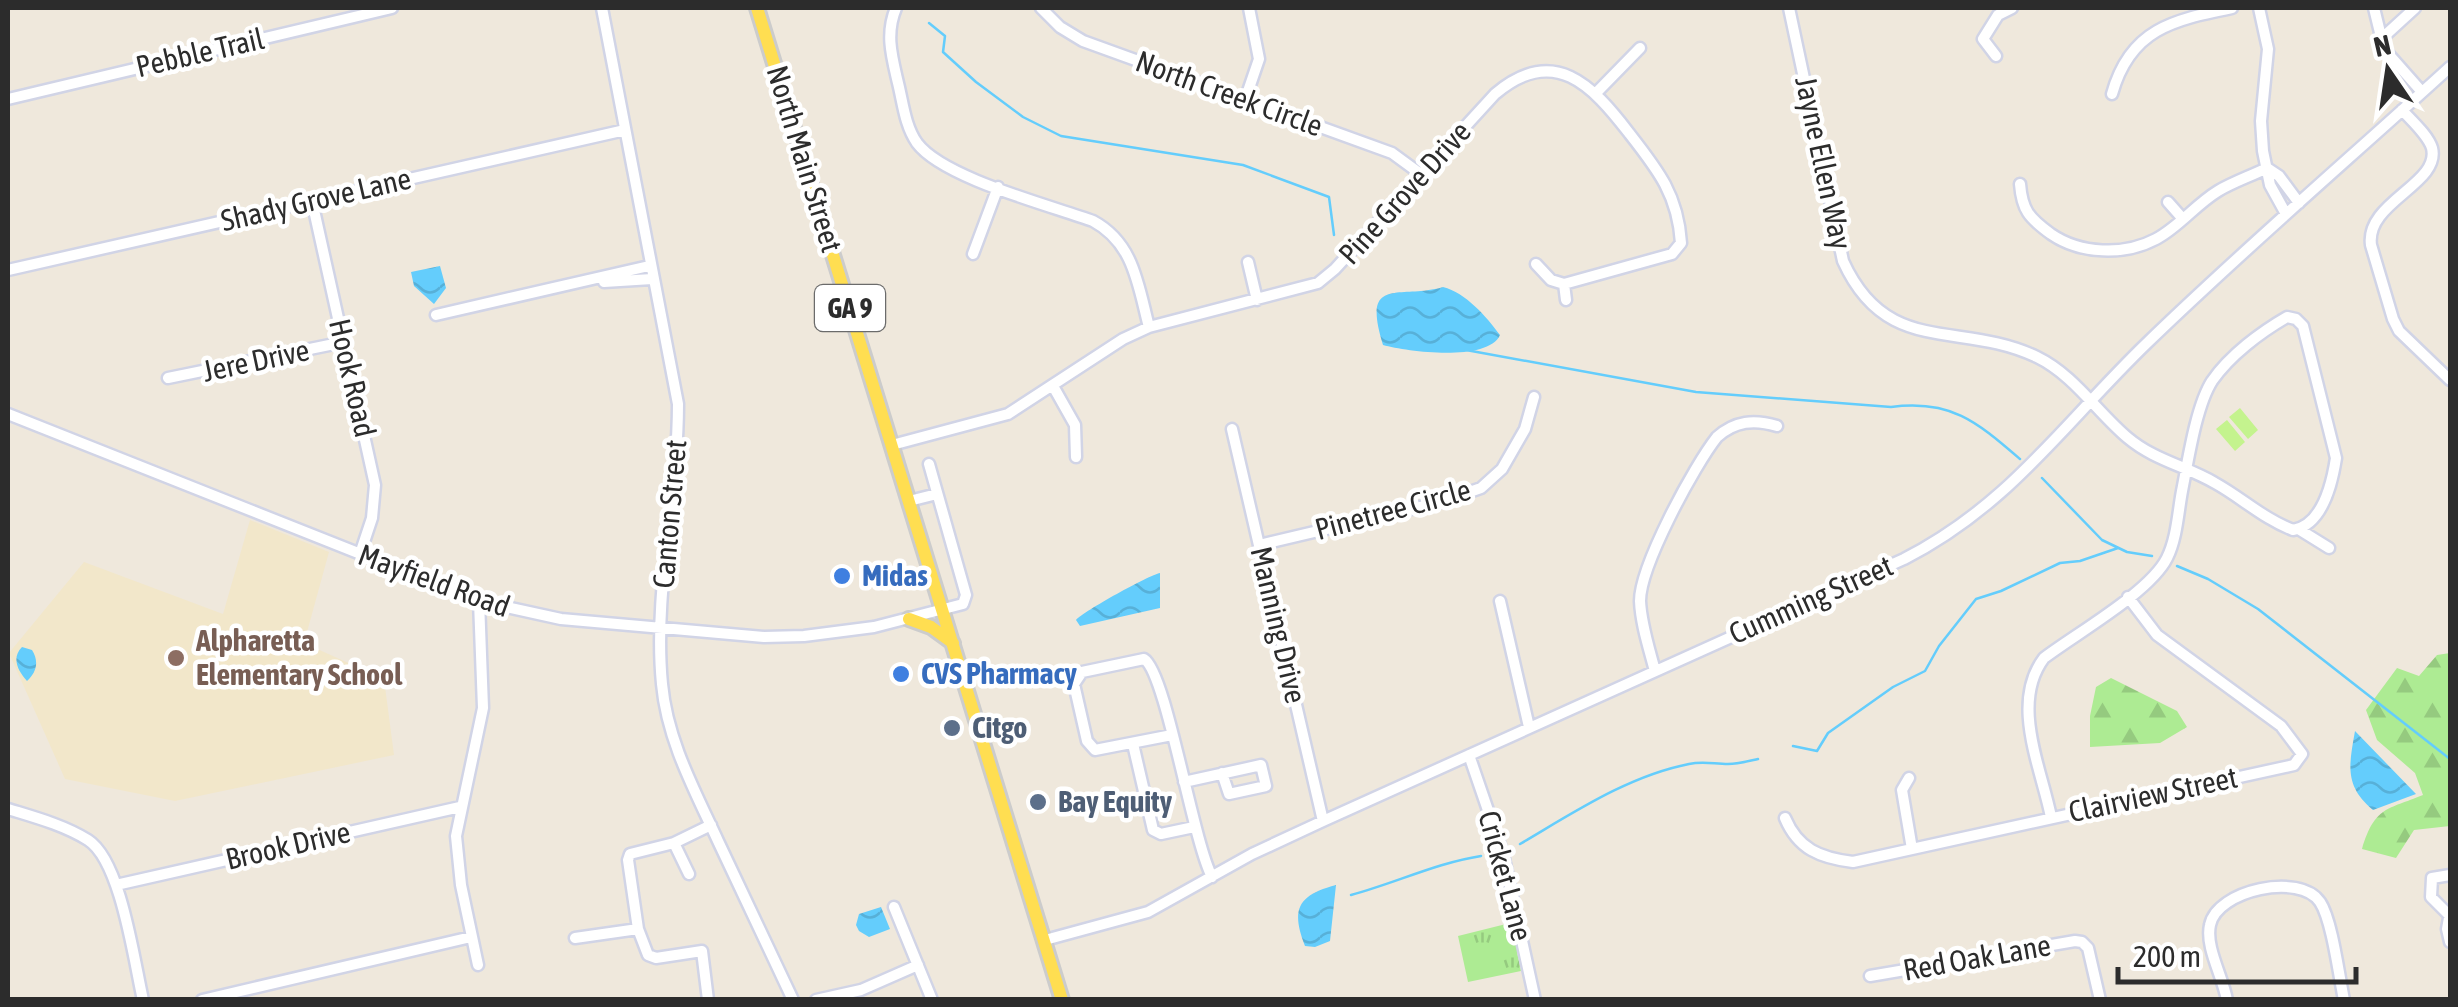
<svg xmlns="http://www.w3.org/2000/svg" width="2458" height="1007" font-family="'Asap Condensed',sans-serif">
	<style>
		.education { fill: #f2e7ca }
		.grass { fill: url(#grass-tufts) }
		.forest { fill: url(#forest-firs) }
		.pitch { fill: #c4f38e }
		.water { fill: url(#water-waves) }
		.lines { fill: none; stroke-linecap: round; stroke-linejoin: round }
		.stream { stroke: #64cdfc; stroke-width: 2.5 }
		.minor-casing { stroke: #d1d4e6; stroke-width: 15 }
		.major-casing { stroke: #ccc; stroke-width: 18 }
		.minor { stroke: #fff; stroke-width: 10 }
		.major { stroke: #ffde51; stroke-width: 12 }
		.shop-dot { fill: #3f7fe0; stroke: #fff; stroke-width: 4 }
		.education-dot { fill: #8d6e63; stroke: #fff; stroke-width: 4 }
		.service-dot { fill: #5c6f8a; stroke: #fff; stroke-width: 4 }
		.labels { text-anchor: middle; stroke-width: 9; stroke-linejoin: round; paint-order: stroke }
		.shield { fill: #fff; stroke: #6b6b6b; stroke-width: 2.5 }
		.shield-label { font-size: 28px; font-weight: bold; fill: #2c2c2c }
		.street-label { font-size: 30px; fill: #2c2c2c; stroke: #fff }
		.shop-label { font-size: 30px; font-weight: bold; fill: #366cbe; stroke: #fff; text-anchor: start }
		.education-label { font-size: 30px; font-weight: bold; fill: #785e54; stroke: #fff; text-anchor: start }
		.service-label { font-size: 30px; font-weight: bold; fill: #4e5e75; stroke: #fff; text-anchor: start }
	</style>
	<defs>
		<pattern id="grass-tufts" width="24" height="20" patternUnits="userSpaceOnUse" patternTransform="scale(2.5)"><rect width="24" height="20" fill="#adeb93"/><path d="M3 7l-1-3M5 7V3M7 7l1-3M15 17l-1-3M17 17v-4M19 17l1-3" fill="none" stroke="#95ca7f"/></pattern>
		<pattern id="forest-firs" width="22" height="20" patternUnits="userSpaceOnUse" patternTransform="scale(2.5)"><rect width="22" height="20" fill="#adeb93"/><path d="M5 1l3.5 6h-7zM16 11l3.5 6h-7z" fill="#95ca7f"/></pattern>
		<pattern id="water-waves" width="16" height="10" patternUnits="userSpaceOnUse" patternTransform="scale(2.5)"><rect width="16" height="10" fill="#64cdfc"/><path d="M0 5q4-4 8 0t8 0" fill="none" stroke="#57b0d8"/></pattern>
	</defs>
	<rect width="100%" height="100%" fill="#efe8dc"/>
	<path class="education" d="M250,520L329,552L304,643L384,679L394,755L175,801L65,779L9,653L84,562L223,614Z"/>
	<path class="grass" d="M1510,923L1519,950L1517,952L1521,971L1468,982L1458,936Z"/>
	<path class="forest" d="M2450,653V826L2414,830L2396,858L2362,849C2375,806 2387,810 2423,795L2415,773L2377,740L2366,710L2397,668L2419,676L2437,655Z
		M2111,678L2177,711L2187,727L2160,743L2090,747V716L2096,687Z"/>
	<path class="pitch" d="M2240,408L2258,430L2248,439L2229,417Z
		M2227,420L2245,442L2235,451L2216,429Z"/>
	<path class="water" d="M440,266L446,288L434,304L414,286L411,272Z
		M1443,287C1466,293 1486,316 1500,335C1488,362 1408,352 1383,345C1361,274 1400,300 1443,287Z
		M1160,573V608L1080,626L1076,620C1084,611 1149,575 1160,573Z
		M22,647L32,650C39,661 37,672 27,681C18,671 11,658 22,647Z
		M2355,731L2416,794L2373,810C2344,786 2349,765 2355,731Z
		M1336,885L1330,941L1315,947L1305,946C1290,908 1299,895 1336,885Z
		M881,907L890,929L869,937L859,931L856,925L859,914Z"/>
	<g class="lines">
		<path class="stream" d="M929,23L945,36L943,52L976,82L1023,117L1061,136L1243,165L1329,197L1334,235
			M1466,350L1696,392L1891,407C1951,399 1977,422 2020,459
			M2042,478L2102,540L2127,552L2152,556
			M2177,566L2208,579L2258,609L2450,759
			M1793,746L1817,751L1828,733L1893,687L1925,671L1939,646L1976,599L2001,591L2060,563L2080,561L2118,548
			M1520,844C1573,813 1628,776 1689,764C1703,761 1714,764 1728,764C1738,764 1749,761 1758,759
			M1351,895C1396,883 1436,863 1481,856"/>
		<g class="minor-casing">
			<path id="minor" d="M602,8L678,404C678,497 653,592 662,684C667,740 695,791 718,841C743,894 768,947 793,1000
				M896,8C885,34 892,57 898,83C903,103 905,126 917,143C943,178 1049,205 1093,221C1134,243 1138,285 1149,327
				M1041,8L1060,27L1083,41L1392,153L1422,175
				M1789,8L1843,261C1887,358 1960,320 2037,357C2074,375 2097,412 2128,438C2154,460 2186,466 2215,483C2242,498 2264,519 2293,530C2322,525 2332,484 2336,458L2303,326L2296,319L2287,317C2261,332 2230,355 2212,381C2196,406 2188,461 2182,491C2178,512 2177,538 2167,558C2150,592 2077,633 2044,658C2010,703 2041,767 2051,817
				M2259,8L2268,49L2261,121L2263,151L2270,185L2286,214
				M2374,8L2384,49L2422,92
				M2380,40L2415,8
				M1996,56L1983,39L1998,15L2012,8
				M1597,92L1640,48
				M2112,94C2130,29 2173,20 2232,8
				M8,99L392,8
				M1245,100L1259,59L1249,8
				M2402,110C2412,121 2428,135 2432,148C2441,184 2365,202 2371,245L2393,319L2399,331L2450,380
				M2267,168L2279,176L2299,203
				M2020,184C2022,210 2029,218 2051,234C2080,254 2124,256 2156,239C2179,227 2195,205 2218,191C2233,182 2251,176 2267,168
				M312,201L375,485L372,518L360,554
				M2168,202L2183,219
				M973,254L998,187
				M1248,262L1257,300
				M8,270L625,130
				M604,282L652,279
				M1564,284L1566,300
				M436,315L649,266
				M168,378L344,342
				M1053,386L1075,425L1076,457
				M8,414L479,601L561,619L764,637L804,636L874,627L963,604L966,595L929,464
				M1232,429L1323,821
				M892,445L1008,414L1123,339L1149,327L1318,283L1335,269L1495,94C1554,44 1592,85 1629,133C1658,170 1678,195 1681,243L1672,254L1564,284L1551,280L1536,264
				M909,501L937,494
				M2300,530L2329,548
				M1259,545L1441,502L1481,488L1502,469L1525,429L1534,397
				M1500,601L1529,727
				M1655,671C1649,648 1641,624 1640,601C1640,566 1694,466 1717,437C1735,421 1754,419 1777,426
				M1172,735L1095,750L1087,741L1074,684L1082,672L1144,659C1166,672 1192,838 1212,877
				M1133,744L1153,830L1161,834L1194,827
				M1469,755L1503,854L1535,1000
				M1909,778L1902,790L1912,849
				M1184,782L1261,765L1266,786L1229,794L1222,773
				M8,809C34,817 64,825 88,840C121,861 134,961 143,1000
				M1785,818C1798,849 1820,858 1853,862L2294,765L2302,754L2281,726L2157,635L2128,597
				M674,843L689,874
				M116,885L460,807
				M894,907L932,1000
				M2450,912L2447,929L2450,942
				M2449,915L2431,897L2432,878L2450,875
				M638,929L648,955L656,958L702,951L708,1000
				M575,938L638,929L628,860L630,854L674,843L711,825
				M1045,940L1148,912L1252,854L1323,821L1904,559C2010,505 2064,423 2147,343C2245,248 2349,159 2450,67
				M478,965L461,885L456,836L483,708L479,601
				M1870,976L2075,941L2082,942L2088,948L2100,1000
				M202,1000L471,937
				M816,1000L861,990L918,965
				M2227,1000C2223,977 2205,947 2210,925C2217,890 2300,872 2320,902C2332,920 2339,976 2344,1000"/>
		</g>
		<g class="major-casing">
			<path id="major" d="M757,8L1062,1000
				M909,619L931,627L953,643"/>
		</g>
		<use href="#minor" class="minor"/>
		<use href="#major" class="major"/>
	</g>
	<g class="shop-dot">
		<circle cx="842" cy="576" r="10"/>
		<circle cx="901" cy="674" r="10"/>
	</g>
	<circle class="education-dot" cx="176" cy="658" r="10"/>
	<g class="service-dot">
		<circle cx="952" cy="728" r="10"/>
		<circle cx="1038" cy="802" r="10"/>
	</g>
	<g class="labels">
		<rect class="shield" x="815" y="285" width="70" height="46" rx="8"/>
		<g class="shield-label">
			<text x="850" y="318">GA 9</text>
		</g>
		<g class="street-label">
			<text transform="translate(200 53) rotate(-13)" y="10">Pebble Trail</text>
			<text transform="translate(1229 94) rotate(20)" y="10">North Creek Circle</text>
			<text transform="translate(804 159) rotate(73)" y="10">North Main Street</text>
			<text transform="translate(1823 163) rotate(78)" y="10">Jayne Ellen Way</text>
			<text transform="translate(1405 193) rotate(-48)" y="10">Pine Grove Drive</text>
			<text transform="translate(316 200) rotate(-13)" y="10">Shady Grove Lane</text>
			<text transform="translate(256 361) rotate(-12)" y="10">Jere Drive</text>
			<text transform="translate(352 378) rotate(77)" y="10">Hook Road</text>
			<text transform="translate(1393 510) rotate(-15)" y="10">Pinetree Circle</text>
			<text transform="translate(670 514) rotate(-85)" y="10">Canton Street</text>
			<text transform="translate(434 581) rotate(20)" y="10">Mayfield Road</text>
			<text transform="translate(1811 600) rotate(-24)" y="10">Cumming Street</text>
			<text transform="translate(1278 625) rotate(77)" y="10">Manning Drive</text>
			<text transform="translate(2153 795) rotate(-12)" y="10">Clairview Street</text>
			<text transform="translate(288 846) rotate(-13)" y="10">Brook Drive</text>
			<text transform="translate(1505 876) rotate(75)" y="10">Cricket Lane</text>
			<text transform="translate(1977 958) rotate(-10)" y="10">Red Oak Lane</text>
		</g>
		<g class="shop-label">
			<text x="862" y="586">Midas</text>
			<text x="921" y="684">CVS Pharmacy</text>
		</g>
		<g class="education-label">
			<text x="196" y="651">Alpharetta<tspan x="196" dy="34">Elementary School</tspan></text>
		</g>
		<g class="service-label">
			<text x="972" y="738">Citgo</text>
			<text x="1058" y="812">Bay Equity</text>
		</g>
	</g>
	<rect width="2458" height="1007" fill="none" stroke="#2c2c2c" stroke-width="20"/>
	<g transform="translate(2388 70) rotate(347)" stroke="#ffffff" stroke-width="8" paint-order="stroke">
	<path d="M0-8L18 38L0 25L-18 38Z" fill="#2c2c2c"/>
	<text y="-15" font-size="28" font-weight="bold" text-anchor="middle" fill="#2c2c2c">N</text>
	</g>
	<path d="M2118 967v15h238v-15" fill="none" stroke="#2c2c2c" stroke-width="5"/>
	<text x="2133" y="967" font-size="30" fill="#2c2c2c" stroke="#ffffff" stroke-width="8" paint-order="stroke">200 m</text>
</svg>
